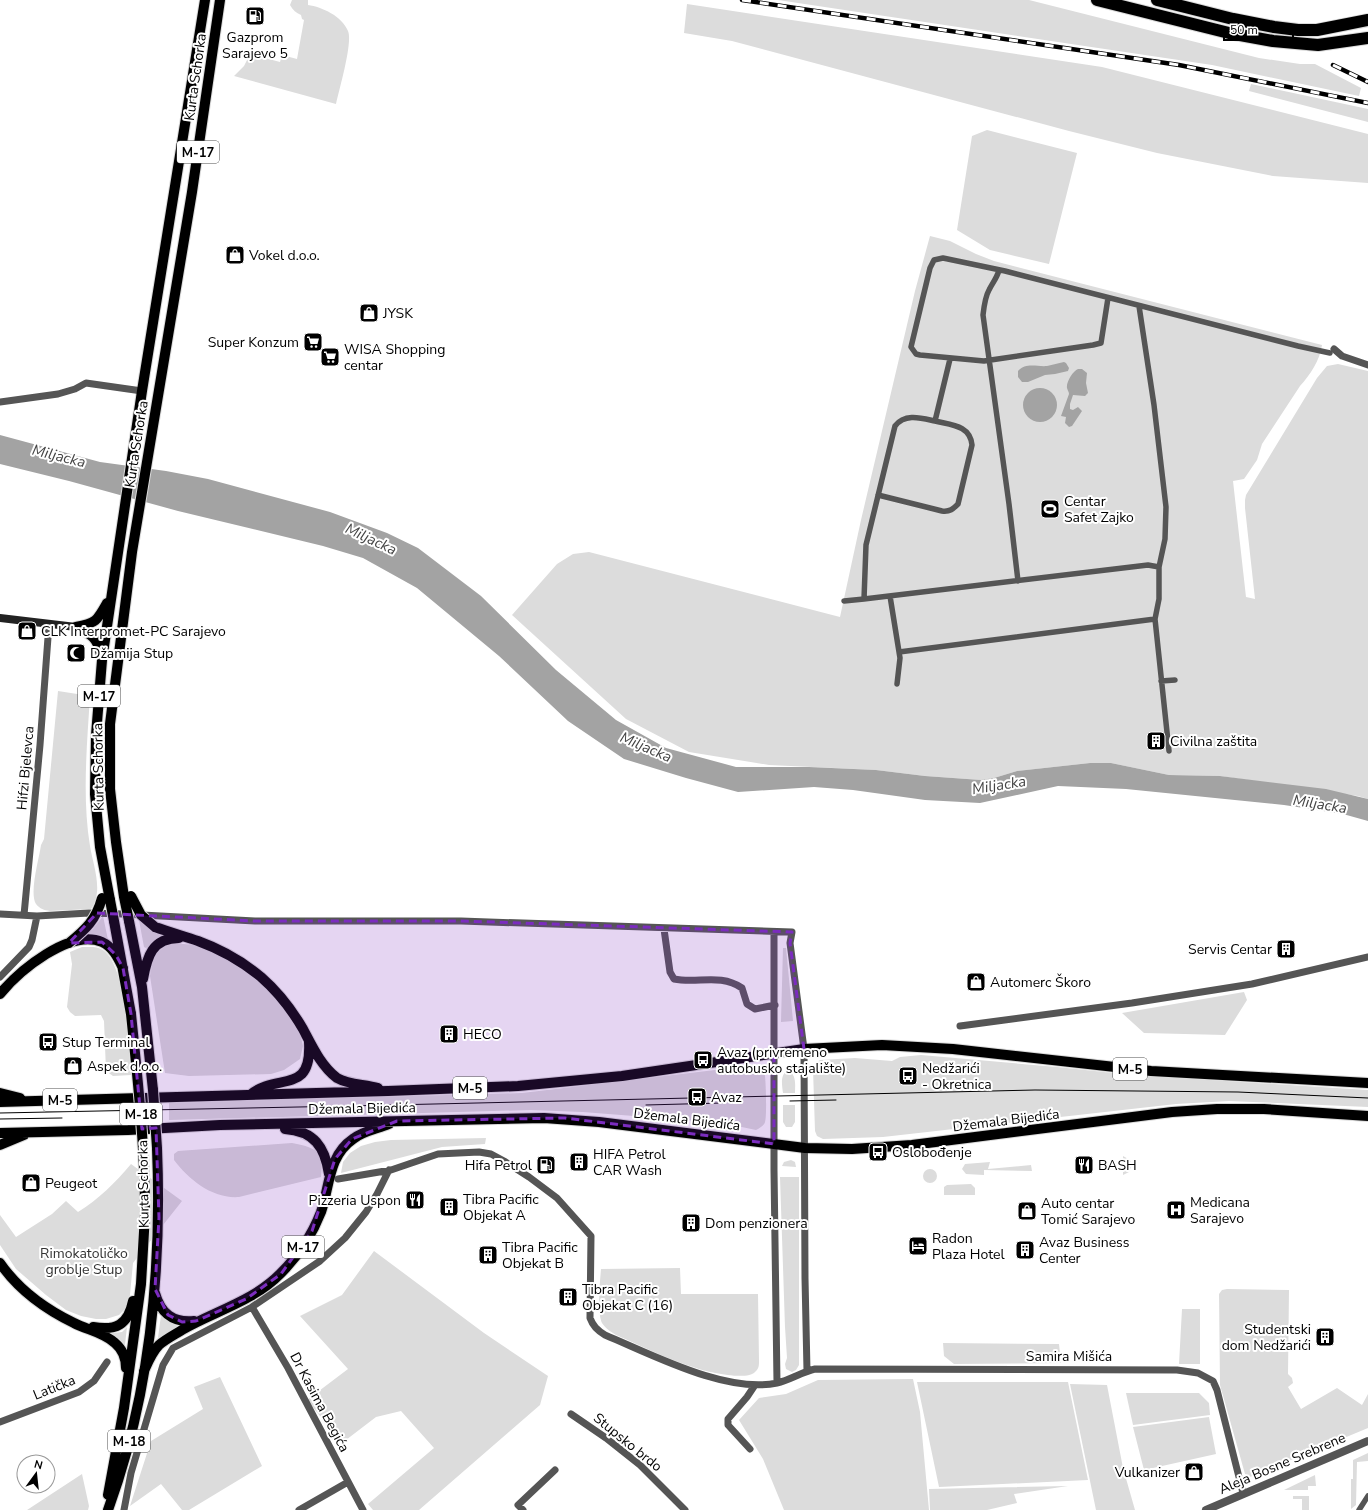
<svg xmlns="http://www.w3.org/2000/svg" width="1368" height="1510" font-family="'Nunito Sans',sans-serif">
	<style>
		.green { fill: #dcdcdc }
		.water { fill: #a3a3a3 }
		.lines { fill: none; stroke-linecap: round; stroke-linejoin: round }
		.primary-casing { stroke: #dbdbdb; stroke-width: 12 }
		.motorway-casing { stroke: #dbdbdb; stroke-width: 14 }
		.pedestrian { stroke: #555; stroke-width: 5.5 }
		.minor { stroke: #555; stroke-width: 7 }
		.tertiary { stroke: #555; stroke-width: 8 }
		.secondary { stroke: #222; stroke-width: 8 }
		.primary { stroke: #000; stroke-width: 10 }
		.motorway { stroke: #000; stroke-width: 12 }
		.tram { stroke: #000; stroke-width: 1 }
		.rail-casing { stroke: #000; stroke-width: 4.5 }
		.rail { stroke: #fff; stroke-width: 3; stroke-dasharray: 9; stroke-linecap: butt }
		.primary-bridge-casing { stroke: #dbdbdb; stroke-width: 12; stroke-linecap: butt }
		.primary-bridge { stroke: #000; stroke-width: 10 }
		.marked { fill: #7b2cbf; fill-opacity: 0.2; stroke: #7b2cbf; stroke-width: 3; stroke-dasharray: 8 5; stroke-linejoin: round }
		.labels { text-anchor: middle; stroke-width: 4; stroke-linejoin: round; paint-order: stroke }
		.shield { fill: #fff; stroke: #4c4c4c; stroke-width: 1 }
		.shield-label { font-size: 13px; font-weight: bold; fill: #000 }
		.poi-label { font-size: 14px; fill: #000; stroke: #fff; text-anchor: start }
		.street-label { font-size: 14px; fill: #000; stroke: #fff }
		.park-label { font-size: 14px; fill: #333; stroke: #fff }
		.water-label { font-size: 15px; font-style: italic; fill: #444; stroke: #fff }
	</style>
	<rect width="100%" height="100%" fill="#fff"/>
	<path class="green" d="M292,0H308V5C322,7 342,16 348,31C353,42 339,90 336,104L234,76L244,66L250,54L280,62L282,55L297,59L304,20L302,19L301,15C296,13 293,10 290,5Z
		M778,0H1029L1259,58L1300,64H1315L1361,88L1359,96L1212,65Z
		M687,4L1102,67L1368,134V183L1273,176L1157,153L1069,131L732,41L684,33Z
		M1251,84L1368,109V122L1249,91Z
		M987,130L1077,153L1049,264L990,250L957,230L972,136Z
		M930,236L950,241L976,254L994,261L1322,345C1320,360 1310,375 1300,386L1262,444L1257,460L1244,479L1233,481L1246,597L1255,599L1245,508V500L1246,495L1317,378L1327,366L1338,364L1368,371V799L1358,796L1220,776L1169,775L1111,763H1090L1017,771L994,778L981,780L925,776L876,770L769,765L689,752L626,719L512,615L557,564L573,554L589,552L840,617L861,520L915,291Z
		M58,691L90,696C87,745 82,798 90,846C93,865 104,891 91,909L50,911C44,910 40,909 36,904C29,893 39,859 41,845L44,839Z
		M103,916L108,940L87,937L86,934L93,929Z
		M139,920L152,931L159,933L161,937L146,948L144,947Z
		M171,943L196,945L218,953L252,974L279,1001L300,1033L303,1046L300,1059L284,1070L271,1074L189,1076L165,1073L150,976C154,956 154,953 171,943Z
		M82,947C90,947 97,946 103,950C127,967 128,1046 131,1075L113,1076L106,1071L104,1021L101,1015L75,1016L70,1012L67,1007L72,964L70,952Z
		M783,948H786L793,1021L781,1022Z
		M1244,992L1247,1000L1225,1035L1144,1033L1122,1013Z
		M921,1055L1057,1067L1132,1075L1368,1090V1107L1229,1101L1176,1104L883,1137L823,1139L817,1136L815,1131L813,1069L816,1063L820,1060L855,1058L892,1061L900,1057Z
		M757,1065C760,1066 763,1067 764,1070C766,1074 767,1117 765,1122C764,1126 759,1128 756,1130L723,1123L583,1112L531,1110L169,1120V1103L522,1093Z
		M787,1071C797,1073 795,1085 795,1093H783C782,1085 780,1075 787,1071Z
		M783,1105H795V1122L792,1127H786L783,1122Z
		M486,1138L485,1144L442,1147L341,1173L343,1162L350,1153L361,1146L375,1142L391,1140Z
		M292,1143C316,1148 324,1150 321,1177L239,1197C213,1199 189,1180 174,1160V1154L178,1151Z
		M1123,1156L1130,1160L1132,1165L1129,1172L1123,1175Z
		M791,1160L795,1162L796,1167L782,1166L784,1162Z
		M990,1162L988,1169L1031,1165L1032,1171L984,1170V1175L966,1174L962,1169L965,1164Z
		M131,1164L182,1201L133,1263L129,1305L119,1315L106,1319H96L81,1316L66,1310L46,1295L16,1269L0,1245V1215L16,1237L52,1214L66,1201L78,1212C99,1199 115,1183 131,1164Z
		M923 1176a7 7 0 1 1 14 0a7 7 0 1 1-14 0Z
		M780,1177H799V1365L796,1370L792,1372L786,1369L785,1364L787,1358L785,1327Z
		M971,1184L975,1188V1195H944V1187L947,1185Z
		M374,1251L484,1333L548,1376L540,1405L419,1510H373L368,1504L434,1448L401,1411L376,1417L342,1443L307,1400L348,1369L300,1316L342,1295Z
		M680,1268L681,1294H758L759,1361C759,1365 759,1369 755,1372C747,1381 707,1372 696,1368C669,1360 642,1346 616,1335C611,1332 605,1328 602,1323C597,1313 600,1281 601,1269Z
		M1227,1289L1289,1290L1288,1374L1292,1378L1293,1383L1288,1387L1301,1409L1337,1388L1362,1405L1368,1394V1428L1250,1477L1245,1474L1220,1385L1219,1294L1222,1290Z
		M1182,1309H1200V1364H1179Z
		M161,1315C167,1321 172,1324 181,1327L158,1338Z
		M127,1327L124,1353L105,1334L122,1332Z
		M943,1343L1059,1344L1061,1363L954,1364L944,1356Z
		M220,1377L262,1466L189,1510H182L161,1484L130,1506L151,1441L203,1409L194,1387Z
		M913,1379L920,1412L929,1510H784L763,1459L739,1420L759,1398L786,1394L818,1380Z
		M917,1382H1068L1088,1480L939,1487Z
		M1070,1384L1107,1385L1123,1468L1135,1510H1096Z
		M1126,1393H1199L1209,1403L1210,1415L1133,1425Z
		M1209,1417L1216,1454L1144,1470L1133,1427Z
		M1368,1453V1461L1357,1462L1356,1505L1351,1509V1479H1353V1460Z
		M82,1474L89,1506L88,1510H27Z
		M1315,1475L1316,1486H1308V1490H1284Z
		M1068,1486L1014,1494L1017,1503L987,1510H930L929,1489Z
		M1293,1496H1309V1510H1302V1499H1293Z"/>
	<path class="water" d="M1064,362L1066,363L1069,368L1068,371L1055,374L1045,375L1028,382H1022L1018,377V371C1026,362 1037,367 1047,366C1053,365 1058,363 1064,362Z
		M1078,369H1082L1087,373L1086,383L1088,393L1085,396L1073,395L1070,404V409L1073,410L1078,407L1082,411L1072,426L1069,427L1065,423L1066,417L1061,416L1069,394C1069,392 1067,389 1067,388C1066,382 1073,371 1078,369Z
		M1023 405a17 17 0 1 1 34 0a17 17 0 1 1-34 0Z
		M0,435L100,462L166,471L208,479L330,512L387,533L418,548L481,596L556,670L616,720L666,748L736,767H809L876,770L925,776L981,780L994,778L1017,771L1090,763H1111L1169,775L1220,776L1326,789L1368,799V821L1343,814L1284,805L1126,789L1058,786L980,803L925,800L853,790L814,787L738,792L686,778L624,759L568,721L499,656L417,588L363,558L323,546L178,511L69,481L0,464Z"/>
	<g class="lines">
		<g class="primary-casing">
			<path id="primary" d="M76,627C96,623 97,621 107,603
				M76,627C91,634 98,638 101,655
				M124,897L116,842L110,789V724L132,552L192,192L220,0
				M110,900L100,847L95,794L96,735L102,660L142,391L205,0
				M114,921L131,1014
				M129,921L142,987L153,1090
				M155,927C169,932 183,936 198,941C220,949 243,962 261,977C277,991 292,1010 303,1029C312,1046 321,1066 337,1078C349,1085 365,1084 378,1088
				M143,979C147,957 152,938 179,938
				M0,994C19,971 70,928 102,942C113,947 118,958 123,968
				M0,1093L20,1098
				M250,1095C277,1072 312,1096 309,1042
				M0,1102L388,1091L518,1086L622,1076L804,1049L882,1045L953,1049L1151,1071L1368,1083
				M285,1129C314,1131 325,1147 329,1174
				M0,1133L128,1130L220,1125L544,1118L599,1122L805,1148L852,1149L912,1145L1172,1112L1217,1109H1264L1368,1116
				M0,1145L24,1135
				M0,1263C18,1289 45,1309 74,1323C87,1330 103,1332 115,1343C122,1349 126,1358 126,1368
				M155,1293C161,1314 173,1323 194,1321
				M93,1327C116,1331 128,1325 133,1301
				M144,1371C148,1362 152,1352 159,1345C166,1339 174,1335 182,1330C215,1311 254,1301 281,1273C299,1255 312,1235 321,1212C330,1186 328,1156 353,1139C363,1131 377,1129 389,1124
				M108,1495L124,1408L141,1284L145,1214
				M108,1510C150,1395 162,1270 157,1148"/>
		</g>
		<g class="motorway-casing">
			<path id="motorway" d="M1097,0L1229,33L1273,41L1318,45L1368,38
				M1157,0L1233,19L1274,27L1298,30H1317L1368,20"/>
		</g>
		<path class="pedestrian" d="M999,270C997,278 993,282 989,290C985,297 984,306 983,315L1009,504L1018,581
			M1108,298L1101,343L1093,345L984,361L920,355L916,354L911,347L930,268L934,260L943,258L1005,271L1298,346L1330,353
			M1139,306L1154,405L1166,507L1165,539L1159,567V599L1155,619L1169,751
			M878,495L942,511C950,512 953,509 958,504L972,445C970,425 951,425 935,421
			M890,596L900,658L897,684
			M864,599L866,545L895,426C905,413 921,418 935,421L950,359
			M844,601L864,599L1148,565L1159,567
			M899,652L1155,619
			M1161,681L1175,680
			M1359,1510L1368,1496"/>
		<path class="minor" d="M1334,349L1342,356L1368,365
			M0,402L58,394L75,389L86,383L142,391
			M0,914L37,916L89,913L123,914L255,921H461L792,932L790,943L804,1049L805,1278L807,1371
			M24,915L40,745L49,624
			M664,929L670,972L674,979C697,984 720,973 742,988L747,1004L755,1009L775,1005
			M774,933V1170L777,1383
			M0,977L29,947L32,940L37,916
			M960,1026L1132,1003L1252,984L1368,957
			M338,1179L391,1170L438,1154L479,1152L491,1154L504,1161L529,1177L557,1198L591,1236L590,1318C593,1326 597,1330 605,1335C651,1354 726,1394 777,1383C790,1380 802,1372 815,1369L1177,1370L1198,1373L1213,1381L1217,1390L1243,1493
			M252,1307L288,1368L363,1510
			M571,1414L606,1438L640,1465L685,1510
			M0,1422L79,1392L94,1381L107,1362
			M750,1449L728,1425V1419L747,1397L755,1385
			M124,1510L131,1473L163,1365L173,1348L252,1307L320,1261L345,1238L366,1212L377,1194L389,1170
			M299,1510L348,1482
			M523,1510L518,1505L555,1470"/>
		<path class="tertiary" d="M1206,1510L1368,1441"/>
		<path class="secondary" d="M0,618L76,627"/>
		<use href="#primary" class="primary"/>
		<use href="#motorway" class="motorway"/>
		<path class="tram" d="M790,1101L836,1100
			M646,1105L722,1103
			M0,1113L348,1106L1035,1090L1238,1092L1368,1098
			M0,1119L62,1118"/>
		<g class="rail-casing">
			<path id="rail" d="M742,0L1179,65L1368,103
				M1333,65L1368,82"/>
		</g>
		<use href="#rail" class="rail"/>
		<g class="primary-bridge-casing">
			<path id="primary-bridge" d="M131,896L141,915L155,927
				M124,897L129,921
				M110,900L114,921
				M69,943C86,929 96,920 102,898
				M131,1014C138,1081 145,1147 145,1214
				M153,1090L157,1148"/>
		</g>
		<use href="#primary-bridge" class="primary-bridge"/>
	</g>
	<path class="marked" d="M97,913L255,921H461L792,932L790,943L804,1049L774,1053V1144L565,1118L397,1121L352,1139L335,1159L312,1231L281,1274L246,1299L196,1321L182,1322L168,1315L155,1289L159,1218L156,1128L142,1129L131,1014L123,968L116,955L102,942L69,943Z"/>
	<defs>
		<g id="fuel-square" transform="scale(1)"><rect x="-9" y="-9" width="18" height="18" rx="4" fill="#000" stroke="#fff"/><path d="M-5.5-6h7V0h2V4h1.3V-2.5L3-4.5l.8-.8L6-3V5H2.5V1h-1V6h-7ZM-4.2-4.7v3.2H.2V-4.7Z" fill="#fff"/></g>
		<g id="shop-square" transform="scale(1)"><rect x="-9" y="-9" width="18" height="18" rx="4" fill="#000" stroke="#fff"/><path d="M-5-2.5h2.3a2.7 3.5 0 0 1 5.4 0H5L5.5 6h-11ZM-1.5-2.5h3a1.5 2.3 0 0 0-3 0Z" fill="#fff"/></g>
		<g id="supermarket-square" transform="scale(1)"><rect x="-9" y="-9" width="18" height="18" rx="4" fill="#000" stroke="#fff"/><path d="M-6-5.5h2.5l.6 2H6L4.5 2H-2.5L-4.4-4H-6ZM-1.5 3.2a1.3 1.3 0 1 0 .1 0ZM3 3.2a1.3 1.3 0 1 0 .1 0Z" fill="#fff"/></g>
		<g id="stadium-square" transform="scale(1)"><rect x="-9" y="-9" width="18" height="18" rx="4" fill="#000" stroke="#fff"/><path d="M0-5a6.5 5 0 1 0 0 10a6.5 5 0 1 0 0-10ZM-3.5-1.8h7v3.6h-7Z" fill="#fff"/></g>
		<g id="mosque-square" transform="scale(1)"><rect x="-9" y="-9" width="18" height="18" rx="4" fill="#000" stroke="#fff"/><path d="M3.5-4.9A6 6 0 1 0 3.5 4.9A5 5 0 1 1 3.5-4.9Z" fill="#fff"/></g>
		<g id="building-square" transform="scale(1)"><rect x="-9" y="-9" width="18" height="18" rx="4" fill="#000" stroke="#fff"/><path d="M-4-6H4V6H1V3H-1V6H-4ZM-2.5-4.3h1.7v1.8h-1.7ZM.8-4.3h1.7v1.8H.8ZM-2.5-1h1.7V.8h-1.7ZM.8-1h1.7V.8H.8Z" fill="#fff"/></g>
		<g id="bus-square" transform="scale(1)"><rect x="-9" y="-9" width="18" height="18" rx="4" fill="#000" stroke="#fff"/><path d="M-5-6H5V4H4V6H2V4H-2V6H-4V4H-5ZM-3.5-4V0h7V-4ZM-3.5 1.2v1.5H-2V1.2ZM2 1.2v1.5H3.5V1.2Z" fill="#fff"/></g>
		<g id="restaurant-square" transform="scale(1)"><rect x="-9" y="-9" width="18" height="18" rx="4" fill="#000" stroke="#fff"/><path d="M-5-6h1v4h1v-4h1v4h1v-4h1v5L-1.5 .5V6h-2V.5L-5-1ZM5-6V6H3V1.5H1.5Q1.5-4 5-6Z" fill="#fff"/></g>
		<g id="hospital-square" transform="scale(1)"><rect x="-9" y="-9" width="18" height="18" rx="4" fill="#000" stroke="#fff"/><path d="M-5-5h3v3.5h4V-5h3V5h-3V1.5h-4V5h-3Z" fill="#fff"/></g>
		<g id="hotel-square" transform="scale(1)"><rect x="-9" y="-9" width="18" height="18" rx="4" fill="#000" stroke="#fff"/><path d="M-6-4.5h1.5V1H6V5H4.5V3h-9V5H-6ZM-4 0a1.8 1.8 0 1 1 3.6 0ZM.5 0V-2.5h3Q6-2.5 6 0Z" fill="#fff"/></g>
	</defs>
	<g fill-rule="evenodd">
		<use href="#fuel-square" x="255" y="16"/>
		<use href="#shop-square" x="235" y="255"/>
		<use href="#shop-square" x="369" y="313"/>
		<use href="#supermarket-square" x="313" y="342"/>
		<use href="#supermarket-square" x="330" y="357"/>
		<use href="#stadium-square" x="1050" y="509"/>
		<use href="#shop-square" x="27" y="631"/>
		<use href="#mosque-square" x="76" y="653"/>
		<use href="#building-square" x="1156" y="741"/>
		<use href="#building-square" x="1286" y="949"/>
		<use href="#shop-square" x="976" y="982"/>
		<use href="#building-square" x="449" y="1034"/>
		<use href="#bus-square" x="48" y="1042"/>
		<use href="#bus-square" x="703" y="1060"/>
		<use href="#shop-square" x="73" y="1066"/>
		<use href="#bus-square" x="908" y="1076"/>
		<use href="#bus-square" x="697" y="1097"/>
		<use href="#bus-square" x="878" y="1152"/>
		<use href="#building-square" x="579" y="1162"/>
		<use href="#fuel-square" x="546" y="1165"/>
		<use href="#restaurant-square" x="1084" y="1165"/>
		<use href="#shop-square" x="31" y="1183"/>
		<use href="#restaurant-square" x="415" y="1200"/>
		<use href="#building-square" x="449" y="1207"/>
		<use href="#hospital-square" x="1176" y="1210"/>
		<use href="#shop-square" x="1027" y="1211"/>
		<use href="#building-square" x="691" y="1223"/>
		<use href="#hotel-square" x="918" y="1246"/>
		<use href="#building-square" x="1025" y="1250"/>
		<use href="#building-square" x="488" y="1255"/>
		<use href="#building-square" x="568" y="1297"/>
		<use href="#building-square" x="1325" y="1337"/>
		<use href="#shop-square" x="1194" y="1472"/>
	</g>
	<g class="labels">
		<g class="shield">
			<rect x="177" y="141" width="42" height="22" rx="3"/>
			<rect x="78" y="685" width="42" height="22" rx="3"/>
			<rect x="1113" y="1058" width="34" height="22" rx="3"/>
			<rect x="453" y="1077" width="34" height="22" rx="3"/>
			<rect x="43" y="1089" width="34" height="22" rx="3"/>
			<rect x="120" y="1103" width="42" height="22" rx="3"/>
			<rect x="282" y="1236" width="42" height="22" rx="3"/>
			<rect x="108" y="1430" width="42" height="22" rx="3"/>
		</g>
		<g class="shield-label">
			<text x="198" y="157">M-17</text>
			<text x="99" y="701">M-17</text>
			<text x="1130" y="1074">M-5</text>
			<text x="470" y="1093">M-5</text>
			<text x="60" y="1105">M-5</text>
			<text x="141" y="1119">M-18</text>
			<text x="303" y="1252">M-17</text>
			<text x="129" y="1446">M-18</text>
		</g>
		<g class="poi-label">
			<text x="255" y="42" text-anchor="middle">Gazprom<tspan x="255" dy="16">Sarajevo 5</tspan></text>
			<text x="249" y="260">Vokel d.o.o.</text>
			<text x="383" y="318">JYSK</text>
			<text x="299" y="347" text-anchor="end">Super Konzum</text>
			<text x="344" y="354">WISA Shopping<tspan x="344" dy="16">centar</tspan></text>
			<text x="1064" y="506">Centar<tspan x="1064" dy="16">Safet Zajko</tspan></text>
			<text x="41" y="636">CLK Interpromet-PC Sarajevo</text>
			<text x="90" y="658">Džamija Stup</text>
			<text x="1170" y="746">Civilna zaštita</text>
			<text x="1272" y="954" text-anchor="end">Servis Centar</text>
			<text x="990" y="987">Automerc Škoro</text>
			<text x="463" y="1039">HECO</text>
			<text x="62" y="1047">Stup Terminal</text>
			<text x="717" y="1057">Avaz (privremeno<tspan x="717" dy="16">autobusko stajalište)</tspan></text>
			<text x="87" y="1071">Aspek d.o.o.</text>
			<text x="922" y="1073">Nedžarići<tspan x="922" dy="16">- Okretnica</tspan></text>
			<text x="711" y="1102">Avaz</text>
			<text x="892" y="1157">Oslobođenje</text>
			<text x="593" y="1159">HIFA Petrol<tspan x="593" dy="16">CAR Wash</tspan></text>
			<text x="532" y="1170" text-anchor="end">Hifa Petrol</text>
			<text x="1098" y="1170">BASH</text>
			<text x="45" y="1188">Peugeot</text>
			<text x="463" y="1204">Tibra Pacific<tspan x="463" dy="16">Objekat A</tspan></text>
			<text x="401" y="1205" text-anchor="end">Pizzeria Uspon</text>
			<text x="1190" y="1207">Medicana<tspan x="1190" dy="16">Sarajevo</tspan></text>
			<text x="1041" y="1208">Auto centar<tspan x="1041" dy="16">Tomić Sarajevo</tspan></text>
			<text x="705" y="1228">Dom penzionera</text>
			<text x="932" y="1243">Radon<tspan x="932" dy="16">Plaza Hotel</tspan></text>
			<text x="1039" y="1247">Avaz Business<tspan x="1039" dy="16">Center</tspan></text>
			<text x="502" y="1252">Tibra Pacific<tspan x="502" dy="16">Objekat B</tspan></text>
			<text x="582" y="1294">Tibra Pacific<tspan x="582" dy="16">Objekat C (16)</tspan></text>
			<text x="1311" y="1334" text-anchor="end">Studentski<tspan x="1311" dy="16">dom Nedžarići</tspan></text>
			<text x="1180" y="1477" text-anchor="end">Vulkanizer</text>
		</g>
		<g class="street-label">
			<text transform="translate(195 77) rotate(-82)" y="5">Kurta Schorka</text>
			<text transform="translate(136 444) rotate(-81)" y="5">Kurta Schorka</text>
			<text transform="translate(98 767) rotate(-91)" y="5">Kurta Schorka</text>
			<text transform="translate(25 768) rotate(-85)" y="5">Hifzi Bjelevca</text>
			<text transform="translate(362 1108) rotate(-1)" y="5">Džemala Bijedića</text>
			<text transform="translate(687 1119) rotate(7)" y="5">Džemala Bijedića</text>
			<text transform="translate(1006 1120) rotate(-7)" y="5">Džemala Bijedića</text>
			<text transform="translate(143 1184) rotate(-91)" y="5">Kurta Schorka</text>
			<text x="1069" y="1361">Samira Mišića</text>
			<text transform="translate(54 1387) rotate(-22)" y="5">Latička</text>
			<text transform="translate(320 1402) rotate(62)" y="5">Dr Kasima Begića</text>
			<text transform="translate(628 1442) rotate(39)" y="5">Stupsko brdo</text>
			<text transform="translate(1282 1463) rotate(-23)" y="5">Aleja Bosne Srebrene</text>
		</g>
		<g class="park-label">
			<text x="84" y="1258">Rimokatoličko<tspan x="84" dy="16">groblje Stup</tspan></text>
		</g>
		<g class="water-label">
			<text transform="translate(59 456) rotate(14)" y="5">Miljacka</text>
			<text transform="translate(371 539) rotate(25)" y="5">Miljacka</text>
			<text transform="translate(646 747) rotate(23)" y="5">Miljacka</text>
			<text transform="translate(999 785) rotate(-9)" y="5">Miljacka</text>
			<text transform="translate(1320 804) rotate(9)" y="5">Miljacka</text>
		</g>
	</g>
	<g transform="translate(36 1474) rotate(15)"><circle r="19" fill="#ffffff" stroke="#999999"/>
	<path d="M0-3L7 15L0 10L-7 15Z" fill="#000000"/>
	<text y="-6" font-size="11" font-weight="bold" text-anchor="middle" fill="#000000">N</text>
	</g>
	<path d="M1224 34v6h69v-6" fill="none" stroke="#000000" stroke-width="2"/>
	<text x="1230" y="34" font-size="12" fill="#000000" stroke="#ffffff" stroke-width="3" paint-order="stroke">50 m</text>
</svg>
